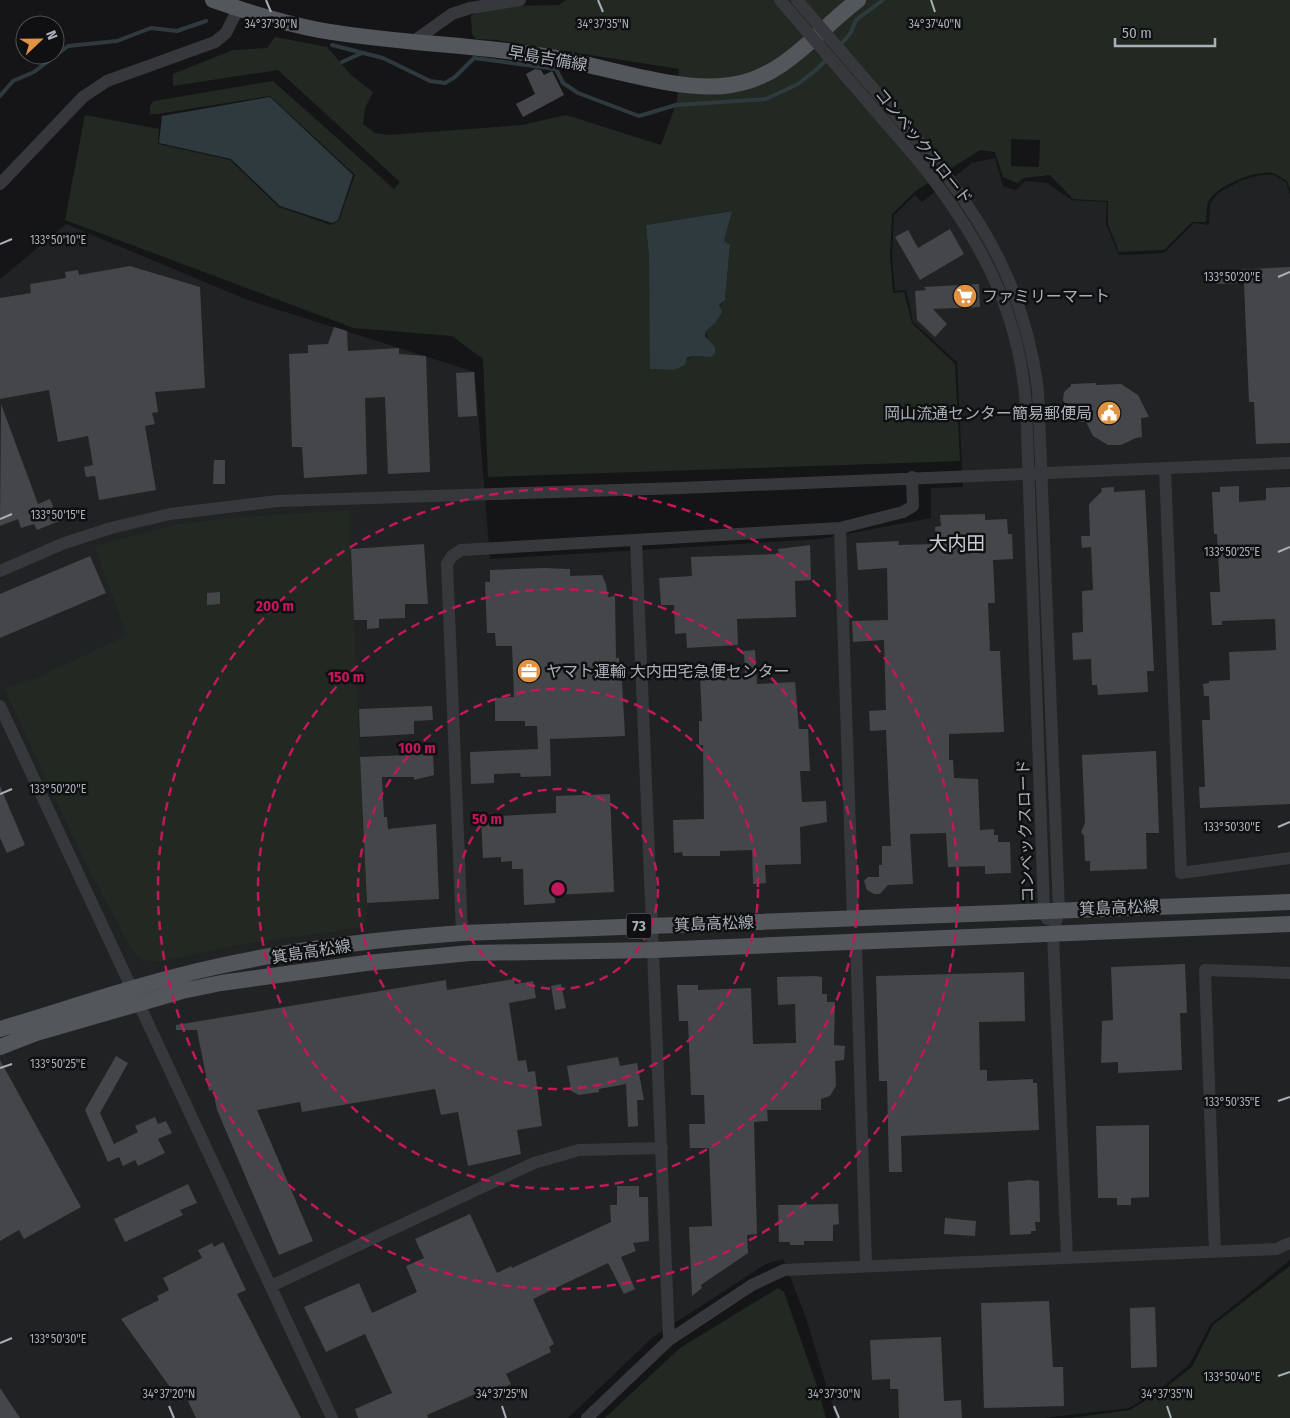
<svg xmlns="http://www.w3.org/2000/svg" width="1290" height="1418" font-family="'Fira Sans Condensed','Noto Sans JP',sans-serif">
	<style>
		.built { fill: #212224 }
		.green { fill: #222922; fill-rule: evenodd }
		.water { fill: #2f3a3e }
		.lines { fill: none; stroke-linecap: round; stroke-linejoin: round }
		.stream { stroke: #2f3a3e; stroke-width: 4 }
		.building { fill: #44464a }
		.minor { stroke: #36383b; stroke-width: 12 }
		.major { stroke: #53565a; stroke-width: 16 }
		.minor-bridge { stroke: #36383b; stroke-width: 12 }
		.ticks { fill: none; stroke: #a8afb6; stroke-width: 2 }
		.ring { fill: none; stroke: #c2185b; stroke-width: 2.5; stroke-dasharray: 9 6 }
		.labels { text-anchor: middle; stroke-width: 5; stroke-linejoin: round; paint-order: stroke }
		.shield { fill: #101012; stroke: #7a7f85; stroke-width: 1 }
		.shield-label { font-size: 15px; font-weight: bold; fill: #a8afb6 }
		.street-label { font-size: 16px; fill: #a8afb6; stroke: #101012 }
		.poi-label { font-size: 16px; fill: #a8afb6; stroke: #101012; text-anchor: start }
		.quarter-label { font-size: 19px; fill: #c9cdd2; stroke: #101012 }
		.ticks-label { font-size: 12px; text-anchor: middle; fill: #a8afb6; stroke: #101012; stroke-width: 5; stroke-linejoin: round; paint-order: stroke }
		.centre { fill: #c2185b; stroke: #101012; stroke-width: 2.5 }
		.ring-label { font-size: 15px; text-anchor: middle; font-weight: bold; fill: #c2185b; stroke: #101012; stroke-width: 5; stroke-linejoin: round; paint-order: stroke }
	</style>
	<rect width="100%" height="100%" fill="#151517"/>
	<path class="built" d="M995,158L1003,186L1016,190L1025,181L1047,183L1072,200L1107,202L1106,224L1119,255L1164,253L1194,223L1209,225L1210,204L1218,193L1242,180L1261,175H1274L1286,182L1290,194V1260L1211,1324L1189,1365L1160,1389L1129,1408L1044,1418H836L806,1318L783,1259L766,1264L653,1337L568,1418H0V279L66,224L248,300L475,372L490,559L820,539L931,518V488L963,487L957,362L913,322L906,290L895,291L892,256L894,215L915,195L922,202L972,163Z"/>
	<path class="green" d="M566,0H1290V189L1287,181C1283,179 1278,175 1273,173C1257,169 1215,186 1208,202C1206,208 1207,216 1206,222H1192L1164,250L1119,252L1108,224V201L1073,199L1050,175L1024,178L1017,183L1003,177L995,152L980,150L917,190L892,214L890,255L893,293L904,292L912,323L955,364L960,461L488,477L483,359L452,336L354,328L65,220L85,115L159,129L158,144L230,160L279,207L331,225L339,220L355,175L270,96L157,114H150V106L154,101L273,81L394,189L400,182L278,70L173,86V74L233,50L267,48L275,37L327,47L352,76L373,92L365,108L363,124L375,133L388,135L522,125L566,115L661,145L677,101L679,69L496,40L476,39L472,34L471,16L476,12L513,6L559,5ZM1011,139L1040,140L1039,167L1011,166ZM731,211L724,241L730,246L725,300C713,310 720,318 706,330L711,357L692,356L674,370L651,369L649,258L646,225Z
		M349,510L367,914L365,925L359,928L231,946L160,962L142,960L136,956L129,945L82,856L4,688L39,677L127,635L94,546L174,525L226,518Z
		M1290,1266V1418H1070L1130,1410L1161,1391L1192,1367L1213,1325Z
		M778,1288L784,1292L816,1383L826,1418H605L680,1348Z"/>
	<path class="water" d="M270,97L353,175L338,220L332,223L280,206L231,159L159,143L162,116Z
		M732,211L724,241L730,245L725,300L719,305L722,312L715,323L706,331L705,336L715,347V353L711,357L692,356L687,358L685,365L674,370L650,369L649,258L646,225Z"/>
	<g class="lines">
		<path class="stream" d="M332,45L383,58L430,81L445,83L455,77L474,58L556,69L563,83L578,93L639,116L676,105L766,99L798,84L817,69L828,58
			M839,46L850,34L856,20L883,0
			M342,62L362,53
			M0,96L13,81L34,72L68,46L117,41L151,28L177,31L206,21"/>
	</g>
	<path class="building" d="M535,69L541,70L544,75L552,71L564,95L523,117L516,104L535,94L526,74Z
		M950,229L964,254L920,280L895,237L908,230L918,248Z
		M130,266L200,287L205,388L155,392L158,412L152,413L155,424L145,426L156,490L99,500L95,476L86,477L84,467L93,465L88,436L58,442L49,390L0,399V298L31,293L30,284L66,278L65,272L78,270L79,275Z
		M1290,267V443L1256,444L1254,402H1249L1244,283L1216,284V271Z
		M979,284L980,307L933,309L947,324L935,337L917,320L915,291L926,290L924,287Z
		M334,327L347,331L348,351L399,348V354L426,356L430,472L388,474L385,397L365,398L367,474L304,478L302,447H292L289,354L308,353V345L328,344Z
		M474,372L477,416L458,417L456,373Z
		M1096,383V385L1121,384L1138,395L1149,417L1141,418L1142,437L1136,438L1121,445H1108L1093,436L1086,422H1077L1076,411L1069,412L1063,400L1064,392L1071,386V384Z
		M1,404L38,504L50,499L59,521L37,530L34,524L21,528L18,519L0,526Z
		M214,460H225V484H213Z
		M1239,486V502L1266,500V488L1290,487V804L1200,808L1199,787H1205L1202,720H1210L1209,696H1204L1203,684L1209,683V681L1230,680L1229,652L1276,650L1275,619L1222,621V625H1212L1210,592H1220L1217,534H1214L1212,492H1220V487Z
		M1114,487V492L1145,490L1154,671H1147L1148,692L1098,695L1097,685H1092L1091,659L1073,660L1072,633L1083,632L1082,591L1093,590L1091,547L1082,548L1081,536H1090L1089,504L1102,491L1101,488Z
		M985,514V520L1007,519L1008,534H1012L1013,559L993,560L995,603H988L990,651H1000L1004,732L949,734V760H953L954,778L978,779L980,830L994,829V835H998V842H1010L1011,873L985,874V866L948,867L946,833L910,834L913,884L888,885L880,894H874L867,890L864,881L868,877H879V865H882V846H891L886,730L870,731L869,711L886,710L884,640L853,642L852,621L888,620L887,568L858,570L856,543L899,541L898,545L936,544L935,527L941,526L940,515Z
		M424,544L428,604H405V618L379,619V628L367,629V620H354L351,549Z
		M810,545L811,580L795,581L796,617L737,619L738,645L687,648L686,633L675,634L674,605H661L659,578L692,576L691,557L779,554L778,549Z
		M90,556L106,593L0,638V594Z
		M544,568L570,569V576L602,575L606,584L608,597L615,596L616,658H619L620,681H622L625,736L550,739L551,776L521,777L520,773L494,774V783L471,784L470,752L538,749L537,726H525V721H495V698L514,697L512,646H496L495,633H487L485,582H490V570Z
		M220,592V604L207,605V593Z
		M755,650L757,684L795,682L799,729H808L810,771H800L802,802L826,801L827,822L800,827L801,864L765,865L766,883L753,884L752,850L720,851V856H683L682,852L674,853L673,820L704,819L703,745H699V721H702L700,676L745,674L744,651Z
		M432,706L433,720L414,721V734L360,737L359,709Z
		M1156,751L1159,833H1146L1147,869L1090,871V861H1085L1084,836L1081,832L1085,823L1082,755Z
		M433,754L434,775L414,780V777H382L384,817H387L388,829L436,824L439,899L367,903L360,757Z
		M0,786L25,845L7,853L0,838Z
		M610,794L614,892L555,895V903L524,905L523,869H512V861L501,862V857L483,858L481,817L556,813V796Z
		M1185,964L1187,1013H1180L1182,1070L1118,1073V1062L1101,1063L1102,1021L1113,1020L1111,967Z
		M1024,972L1025,1021L979,1022L980,1070H987V1081L1033,1079V1083H1037L1039,1130L901,1136L902,1172H889L887,1081H879L876,976Z
		M815,976L822,977V994H827V1002H835L834,1045L845,1046L844,1060L835,1061L836,1086L830,1096L821,1099V1110H767L768,1121L754,1122L757,1234L747,1235L748,1253L701,1285L702,1288L692,1296L689,1227L712,1226L709,1148H690L689,1124H705L704,1095H691L688,1021H679L677,985H698V990L751,988L753,1044L796,1043L795,1004L778,1005L777,977Z
		M514,979L515,984L533,981L536,998L509,1003L518,1061L526,1060L528,1072L535,1071L542,1126L517,1130L521,1154L468,1166L458,1112L441,1115L435,1089L302,1112L300,1102L257,1110L313,1241L279,1255L217,1110L213,1090L209,1091L197,1030H176V1025L446,980L447,990Z
		M561,984L566,1008L555,1010L551,986Z
		M116,1056L128,1063L100,1113L114,1144L138,1132L135,1126L155,1117L158,1124L166,1121L172,1133L158,1139L165,1153L138,1166L135,1160L123,1166L119,1157L108,1162L85,1110Z
		M618,1057L620,1066L637,1063L644,1100H637L638,1126L628,1127L626,1084L599,1089V1092L579,1095L571,1091L567,1066Z
		M0,1060L81,1207L24,1239L19,1230L0,1241Z
		M1149,1125V1197L1131,1198V1205H1117V1198H1098L1096,1126Z
		M1029,1180L1039,1181L1040,1222H1035L1036,1231H1031V1234L1010,1235L1008,1182Z
		M188,1184L197,1203L180,1210L183,1215L125,1242L114,1219Z
		M617,1186H639V1197H648L649,1241L633,1243L636,1251L621,1257L635,1289L624,1294L608,1263L533,1299L554,1344L549,1347L551,1352L506,1374L511,1384L492,1393L489,1388L427,1415L428,1418H358L355,1409L392,1393L365,1334L326,1352L304,1307L359,1283L372,1313L417,1292L406,1266L424,1258L415,1239L470,1214L497,1273L511,1266L512,1268L611,1222L610,1205H617Z
		M838,1204L839,1224L833,1225V1241H804V1245H790V1242H779L778,1205Z
		M945,1218L976,1221L975,1236L944,1234Z
		M223,1242L246,1290L237,1294L301,1418H196L186,1397L180,1401L121,1319L159,1300L157,1296L169,1290L163,1278L202,1258L198,1250L212,1243L214,1247Z
		M1049,1301L1053,1367H1063L1064,1406L984,1408L981,1303Z
		M1155,1307L1157,1367L1131,1368L1130,1308Z
		M941,1337L944,1401L961,1400L962,1418H899L898,1389H890V1379L872,1380L870,1340Z
		M0,1388L20,1418H0Z"/>
	<g class="lines">
		<path class="minor" d="M414,41L452,14L470,8L520,0
			M927,151C988,226 1025,293 1038,390L1059,909L1053,935L1067,1258
			M918,160C978,235 1019,308 1026,405L1044,910L1047,919
			M0,184L83,97L107,81L215,42L226,33L238,9
			M1165,468L1181,873L1290,858
			M840,528L853,918
			M636,540L669,1340
			M0,571L62,544L111,528L170,514L278,501L681,488L1290,463
			M0,706L332,1418
			M462,933L447,564L452,556L461,550L840,528L903,512L913,506L912,477
			M856,942L866,1265
			M1215,1252L1205,970L1290,973
			M271,1286L534,1163L579,1150L662,1148
			M587,1418L669,1340L752,1285L784,1270L1276,1249L1290,1243"/>
		<path class="major" d="M213,0C247,12 283,23 319,30C397,44 477,44 556,58C606,67 682,93 731,85C784,78 818,30 858,0
			M0,1029C71,1008 142,983 215,967C295,949 380,939 462,933L1290,902
			M0,1047L36,1033L182,991L221,983L366,963L470,953L654,950L1290,924"/>
		<path class="minor-bridge" d="M780,0L918,160
			M797,0L927,151"/>
	</g>
	<path class="ticks" d="M266,0L271,12M598,0L603,12M931,0L935,12M0,244L12,239M1278,277L1290,272M0,519L12,514M1278,552L1290,547M0,794L12,789M1278,827L1290,822M0,1068L12,1064M1278,1101L1290,1097M0,1343L12,1338M1278,1376L1290,1372M169,1406L174,1418M502,1406L506,1418M834,1406L839,1418M1167,1406L1171,1418"/>
	<g class="ring">
		<circle cx="558" cy="889" r="100"/>
		<circle cx="558" cy="889" r="200"/>
		<circle cx="558" cy="889" r="300"/>
		<circle cx="558" cy="889" r="400"/>
	</g>
	<defs>
		<g id="supermarket-disc" transform="scale(1.25)"><circle r="9.5" fill="#e19243" stroke="#101012"/><path d="M-6-5.5h2.5l.6 2H6L4.5 2H-2.5L-4.4-4H-6ZM-1.5 3.2a1.3 1.3 0 1 0 .1 0ZM3 3.2a1.3 1.3 0 1 0 .1 0Z" fill="#fff"/></g>
		<g id="civic-disc" transform="scale(1.25)"><circle r="9.5" fill="#e19243" stroke="#101012"/><path d="M-.6-6.5H3V-4.5H.6V-3L4-1V1h2V6H-6V1h2V-1L-.6-3ZM-1.2 2.5V6h2.4V2.5Z" fill="#fff"/></g>
		<g id="office-disc" transform="scale(1.25)"><circle r="9.5" fill="#e19243" stroke="#101012"/><path d="M-6-3h4V-5.5h4V-3h4V5H-6ZM-1-4.5V-3h2v-1.5ZM-6 0V1H6V0Z" fill="#fff"/></g>
	</defs>
	<g fill-rule="evenodd">
		<use href="#supermarket-disc" x="965" y="296"/>
		<use href="#civic-disc" x="1109" y="413"/>
		<use href="#office-disc" x="529" y="671"/>
	</g>
	<g class="labels">
		<rect class="shield" x="626.5" y="913.5" width="25" height="25" rx="4"/>
		<g class="shield-label">
			<text x="639" y="931">73</text>
		</g>
		<g class="street-label">
			<text transform="translate(548 58) rotate(10)" y="6">早島吉備線</text>
			<text transform="translate(924 146) rotate(51)" y="6">コンベックスロード</text>
			<text transform="translate(1025 831) rotate(-92)" y="6">コンベックスロード</text>
			<text transform="translate(1119 907) rotate(-2)" y="6">箕島高松線</text>
			<text transform="translate(714 923) rotate(-2)" y="6">箕島高松線</text>
			<text transform="translate(311 951) rotate(-9)" y="6">箕島高松線</text>
		</g>
		<g class="poi-label">
			<text x="982" y="302">ファミリーマート</text>
			<text x="1092" y="419" text-anchor="end">岡山流通センター簡易郵便局</text>
			<text x="546" y="677">ヤマト運輸 大内田宅急便センター</text>
		</g>
		<g class="quarter-label">
			<text x="957" y="550">大内田</text>
		</g>
	</g>
	<g class="ticks-label">
		<text x="271" y="28">34°37'30"N</text>
		<text x="603" y="28">34°37'35"N</text>
		<text x="935" y="28">34°37'40"N</text>
		<text x="58" y="244">133°50'10"E</text>
		<text x="1232" y="281">133°50'20"E</text>
		<text x="58" y="519">133°50'15"E</text>
		<text x="1232" y="556">133°50'25"E</text>
		<text x="58" y="793">133°50'20"E</text>
		<text x="1232" y="831">133°50'30"E</text>
		<text x="58" y="1068">133°50'25"E</text>
		<text x="1232" y="1106">133°50'35"E</text>
		<text x="58" y="1343">133°50'30"E</text>
		<text x="1232" y="1381">133°50'40"E</text>
		<text x="169" y="1398">34°37'20"N</text>
		<text x="502" y="1398">34°37'25"N</text>
		<text x="834" y="1398">34°37'30"N</text>
		<text x="1167" y="1398">34°37'35"N</text>
	</g>
	<circle cx="558" cy="889" r="8" class="centre"/>
	<g class="ring-label">
		<text x="275" y="611">200 m</text>
		<text x="346" y="682">150 m</text>
		<text x="417" y="753">100 m</text>
		<text x="487" y="824">50 m</text>
	</g>
	<g transform="translate(40 40) rotate(68)"><circle r="24" fill="#101012" stroke="#4d5054"/>
	<path d="M0-4L9 19L0 12L-9 19Z" fill="#e19243"/>
	<text y="-8" font-size="14" font-weight="bold" text-anchor="middle" fill="#a8afb6">N</text>
	</g>
	<path d="M1115 38v8h100v-8" fill="none" stroke="#a8afb6" stroke-width="2.5"/>
	<text x="1122" y="38" font-size="15" fill="#a8afb6" stroke="#101012" stroke-width="4" paint-order="stroke">50 m</text>
</svg>
